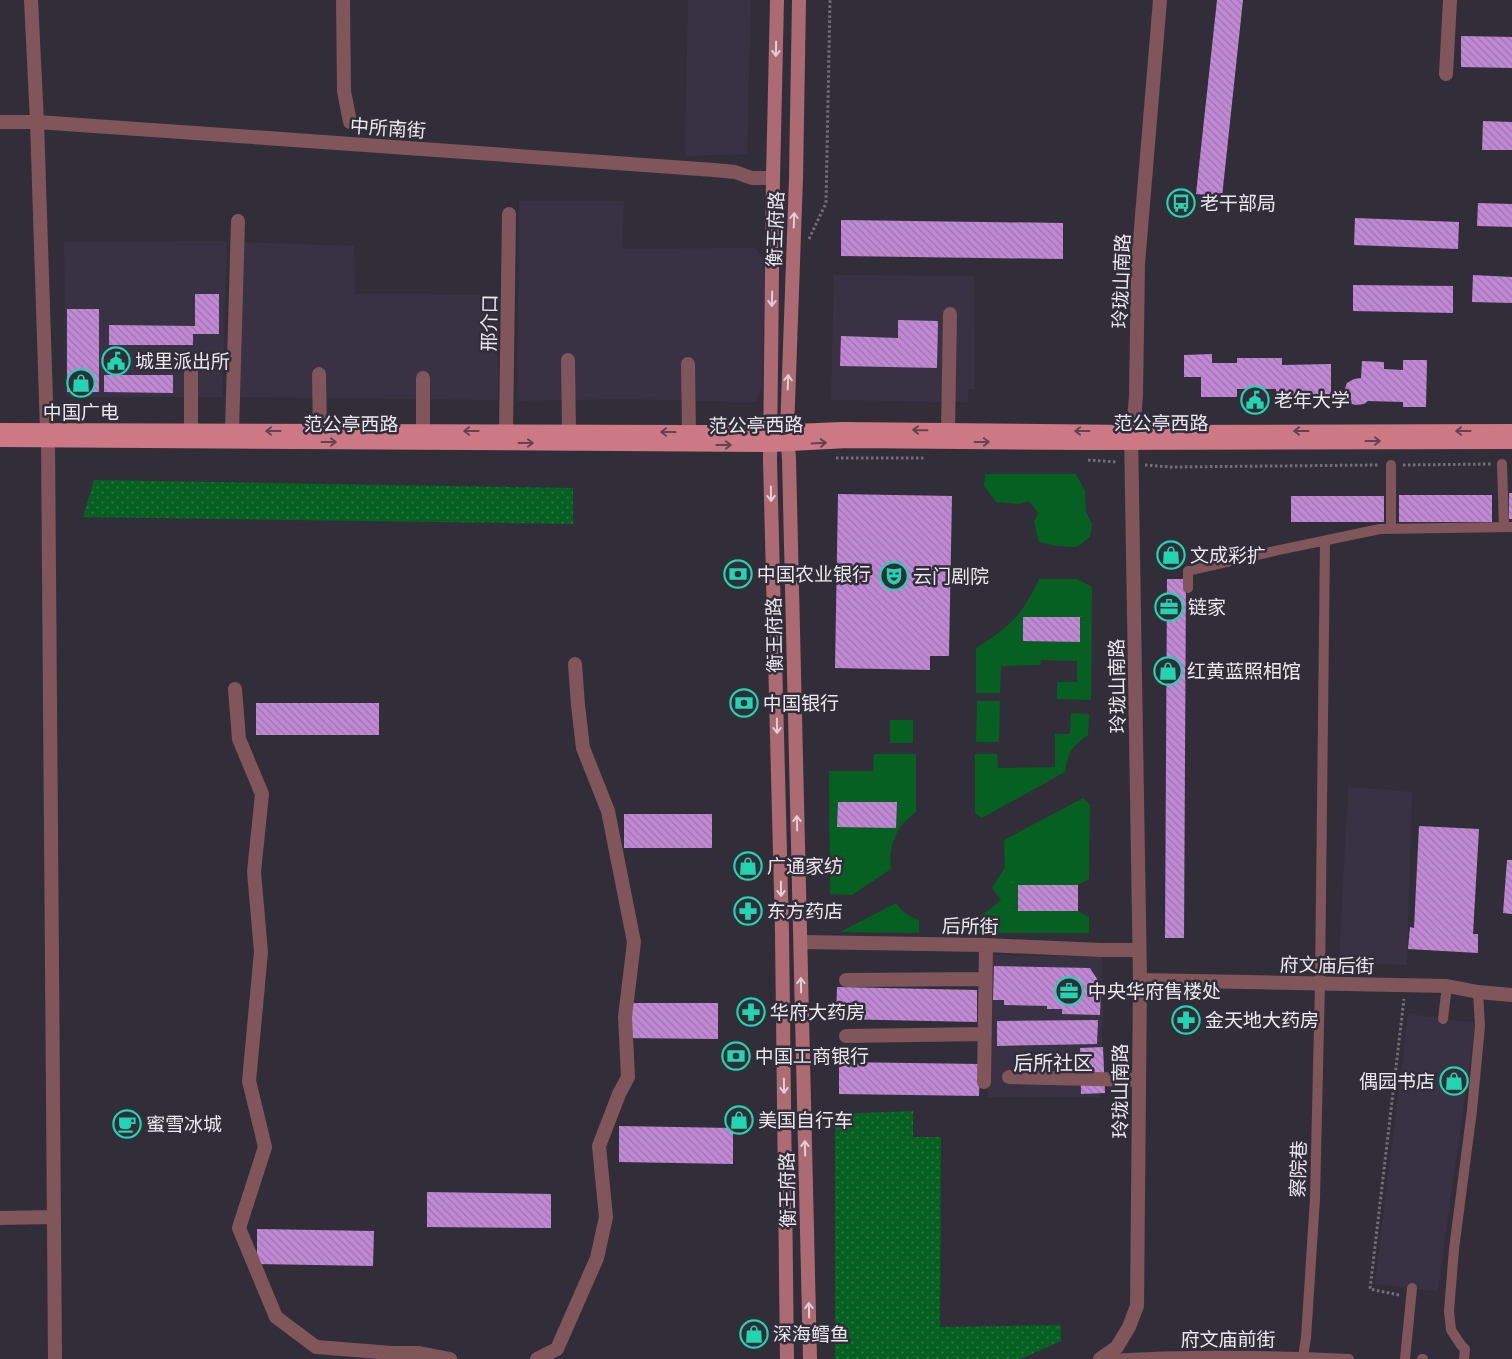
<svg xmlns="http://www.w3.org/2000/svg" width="1512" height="1359" font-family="'Titillium Web','Noto Sans SC',sans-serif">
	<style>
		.built { fill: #393244 }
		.grass { fill: #066021; fill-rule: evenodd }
		.park { fill: url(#park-dots) }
		.building { fill: url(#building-back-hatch) }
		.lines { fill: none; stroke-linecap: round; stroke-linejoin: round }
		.path { stroke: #736f79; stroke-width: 3; stroke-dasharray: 2.5 2.5; stroke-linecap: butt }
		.service { stroke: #80565b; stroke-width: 10 }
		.minor { stroke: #80565b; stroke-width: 14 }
		.tertiary { stroke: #80565b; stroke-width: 14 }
		.secondary { stroke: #ac6a73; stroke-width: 14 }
		.primary { stroke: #cd7985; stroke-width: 14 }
		.oneway { stroke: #deced6 }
		.oneway2 { stroke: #604450 }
		.labels { text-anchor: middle; stroke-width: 5; stroke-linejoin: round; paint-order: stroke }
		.street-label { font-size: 19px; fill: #eae7ef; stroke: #322e39 }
		.poi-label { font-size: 19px; fill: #eae7ef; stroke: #322e39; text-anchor: start }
		.neighbourhood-label { font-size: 20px; fill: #eae7ef; stroke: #322e39 }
	</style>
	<defs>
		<pattern id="park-dots" width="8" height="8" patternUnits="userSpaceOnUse" patternTransform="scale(1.25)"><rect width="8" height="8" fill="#066021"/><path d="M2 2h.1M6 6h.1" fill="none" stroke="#2a7742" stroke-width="1.8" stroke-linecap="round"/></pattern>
		<pattern id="building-back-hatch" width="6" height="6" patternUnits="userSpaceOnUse" patternTransform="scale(1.25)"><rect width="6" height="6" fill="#c188d5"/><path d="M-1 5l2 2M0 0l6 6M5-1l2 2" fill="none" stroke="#9c74ab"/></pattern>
	</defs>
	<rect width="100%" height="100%" fill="#322e39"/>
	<path class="built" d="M688,0H751L747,154L685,156Z
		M519,201H624L622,249L755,248L765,263L762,386L756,402L623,399L517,401Z
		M227,241L222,397H66L64,242Z
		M243,242L354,246L355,294L498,295V400L239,397Z
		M834,275L974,276L975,389H968V402L831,400Z
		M1348,787L1412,792L1407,965L1339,962Z
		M992,955L1102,957L1103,1016L1100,1097H988Z
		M1408,1014L1475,1023L1438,1291L1375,1284Z"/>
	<path class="grass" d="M985,474H1076L1085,491L1086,512L1092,524L1090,537L1077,547L1057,546L1039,542L1034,522L1038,513L1029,501L1019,504L996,502L984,486Z
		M1039,579H1077L1092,587L1091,700L1057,699V682H1077V661L1041,660L1040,665L1001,666L1000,693H976V648C989,640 1003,631 1014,619C1025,608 1032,593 1039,579ZM1023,617H1080V642L1023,641Z
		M977,701H1000L999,742H976Z
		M1071,713L1089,714L1088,735C1072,746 1068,752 1065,772L982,818L975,813V754H997L998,768L1055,767V734H1070Z
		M890,720H913V743H890Z
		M874,754H916V812C896,826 888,845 891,869L852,895L830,894L829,771H873ZM838,802H897L896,827H837Z
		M1083,798L1090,805L1089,879L1078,885H1018V911H1078L1089,917V933H972V920L984,914L1001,900L992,888L1005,867L1004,840Z
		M896,903C902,912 908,916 919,920V933L840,932Z"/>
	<path class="park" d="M94,480L573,488V524L83,517Z
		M913,1111V1137H941L940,1327L1061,1325V1341L1021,1359H835V1114Z"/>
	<path class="building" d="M1217,0H1243L1222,197L1196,194Z
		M1461,36L1512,37V68L1461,67Z
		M1483,121L1512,122V150H1482Z
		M1478,203L1512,204V227L1477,226Z
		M1355,218L1459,222L1458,249L1354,245Z
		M841,220L1063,223V259L841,256Z
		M1473,275L1512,277V303L1472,302Z
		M1353,285L1453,286V313L1353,311Z
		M195,294H219V334H193V345H109V325L195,326Z
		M67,309H99V392H67Z
		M898,320L938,321L937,368L840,366L841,336L898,338Z
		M1212,354V363H1237V358H1282V365L1331,364V398H1276V389H1237V397H1201V377H1184V355Z
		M1403,360H1427L1426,407H1403V402L1368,401L1364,404L1356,405L1352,404L1346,400L1344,391L1347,383L1354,379L1361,378L1362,361L1384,362V369L1403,370Z
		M104,375H173V393L104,392Z
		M1509,493H1512V519H1509Z
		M838,494L952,496L949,656H930V670L835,668Z
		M1399,495H1492V522H1399Z
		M1291,496H1384V522H1291Z
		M1167,579H1186L1184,938H1165Z
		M1023,617H1080V642L1023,641Z
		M256,703H379V735H256Z
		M838,802H897L896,828L837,827Z
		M624,814H712V848H624Z
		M1419,826L1479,829L1473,934H1478V953L1408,949L1410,927L1414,928Z
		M1507,860H1512V914L1503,913Z
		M1018,885H1078V911H1018Z
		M994,966L1090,968L1101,985L1100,1015L1062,1014V1009H1047V1006L1004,1005V1000H993Z
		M837,987L977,990V1022L836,1019Z
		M621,1003H718V1039L621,1038Z
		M1098,1020L1097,1044L997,1046V1021Z
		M1103,1047L1105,1093L1081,1094L1080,1048Z
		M839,1062L980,1064L979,1096L839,1094Z
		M619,1126L733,1128V1164L619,1162Z
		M427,1192L551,1194V1228L427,1227Z
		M257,1229L374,1231L373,1266L257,1264Z"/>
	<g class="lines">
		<path class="path" d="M809,239L826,203L830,0
			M836,458H924
			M1088,460L1117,462
			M1145,465L1170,467L1379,465
			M1403,465L1491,464
			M1399,1295L1370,1289L1404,999"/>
		<path class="service" d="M1502,464L1504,527
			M1391,465V529
			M1188,588V571L1279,550L1380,529L1512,527
			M1443,1019L1447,986
			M1303,1356L1306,1338L1315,1198L1320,983L1325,541
			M1107,1359C1188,1354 1269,1355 1349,1359
			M1405,1359L1412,1288
			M1422,1359H1423
			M1464,1359L1465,1349L1461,1345L1451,1330L1449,1311L1454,1249L1472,1110L1480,1026L1478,992"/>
		<path class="minor" d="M31,0L37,122L47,431L48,440
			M343,0L344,91L350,122
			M1446,74L1450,0
			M0,122H37C263,137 488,154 714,170L735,172L752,178H773
			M568,360L569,432
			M688,364L689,432
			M319,374L320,431
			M423,378V431
			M948,430L950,314
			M191,431V369
			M232,431L238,221
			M506,432L509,214
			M235,689L239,739L262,794L254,872L261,952L249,1081L265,1147L239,1228L276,1317L316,1347L392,1353H419L450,1359
			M801,942L986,945L1101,950H1139
			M846,980L985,979
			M1140,980L1447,986L1478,992L1512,995
			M846,1036L985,1034
			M1009,1077L1139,1080
			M984,1082L986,945
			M537,1359L557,1349L597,1258L606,1217L599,1146L619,1094L628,1077L625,1017L634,942L608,811L583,748L578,705L575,664"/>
		<path class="tertiary" d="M48,440L55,1359
			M0,1218L54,1217
			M1100,1359L1117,1347L1129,1327L1137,1306L1140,980L1131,432L1134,420L1136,396L1138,264L1160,0"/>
		<path class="secondary" d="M777,0L773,178L770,460L782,932L787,1359
			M799,0L796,178L787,431L789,459L810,1359"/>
		<path class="primary" d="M0,430L689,432H770L842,429L1131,432L1512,431
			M0,440L771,445L848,441L1088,443L1512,442"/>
	</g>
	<defs><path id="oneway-shaft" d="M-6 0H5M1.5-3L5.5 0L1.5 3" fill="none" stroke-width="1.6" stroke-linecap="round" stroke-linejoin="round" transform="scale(1.25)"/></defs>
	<g class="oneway">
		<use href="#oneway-shaft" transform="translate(776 49) rotate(91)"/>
		<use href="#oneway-shaft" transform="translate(794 220) rotate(-88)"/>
		<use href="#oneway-shaft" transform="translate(772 299) rotate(91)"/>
		<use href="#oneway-shaft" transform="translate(788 382) rotate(-88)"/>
		<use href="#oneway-shaft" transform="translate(771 494) rotate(89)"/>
		<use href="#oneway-shaft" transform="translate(777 726) rotate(89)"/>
		<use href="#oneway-shaft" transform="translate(797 823) rotate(-91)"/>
		<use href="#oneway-shaft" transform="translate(781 889) rotate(89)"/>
		<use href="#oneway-shaft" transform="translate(801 985) rotate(-91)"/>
		<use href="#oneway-shaft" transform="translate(784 1086) rotate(89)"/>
		<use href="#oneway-shaft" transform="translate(805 1148) rotate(-91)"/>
		<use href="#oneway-shaft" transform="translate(809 1310) rotate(-91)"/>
	</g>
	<g class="oneway2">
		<use href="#oneway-shaft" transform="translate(920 430) rotate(-179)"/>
		<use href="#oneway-shaft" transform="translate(273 431) rotate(-180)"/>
		<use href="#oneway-shaft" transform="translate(471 431) rotate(-180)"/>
		<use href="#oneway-shaft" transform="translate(1082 431) rotate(-180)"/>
		<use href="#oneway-shaft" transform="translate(1301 431) rotate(180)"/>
		<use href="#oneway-shaft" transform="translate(1463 431) rotate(-180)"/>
		<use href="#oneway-shaft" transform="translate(668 432) rotate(-180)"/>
		<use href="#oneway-shaft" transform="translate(1373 441)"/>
		<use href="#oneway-shaft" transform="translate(329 442)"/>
		<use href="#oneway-shaft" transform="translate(982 442)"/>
		<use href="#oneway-shaft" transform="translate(526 443)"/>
		<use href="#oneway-shaft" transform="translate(819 443) rotate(-3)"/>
		<use href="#oneway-shaft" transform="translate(724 445)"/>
	</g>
	<defs>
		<g id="bus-ring" transform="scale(1.4375)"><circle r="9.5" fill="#322e39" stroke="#20d5b0" stroke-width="1.5"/><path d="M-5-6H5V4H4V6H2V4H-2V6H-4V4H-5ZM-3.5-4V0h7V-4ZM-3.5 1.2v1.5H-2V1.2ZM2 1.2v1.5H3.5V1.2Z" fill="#20d5b0"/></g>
		<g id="civic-ring" transform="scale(1.4375)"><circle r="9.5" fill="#322e39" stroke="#20d5b0" stroke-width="1.5"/><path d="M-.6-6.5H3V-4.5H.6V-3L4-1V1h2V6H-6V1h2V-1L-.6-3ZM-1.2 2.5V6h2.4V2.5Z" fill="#20d5b0"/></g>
		<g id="shop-ring" transform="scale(1.4375)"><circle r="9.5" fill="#322e39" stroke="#20d5b0" stroke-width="1.5"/><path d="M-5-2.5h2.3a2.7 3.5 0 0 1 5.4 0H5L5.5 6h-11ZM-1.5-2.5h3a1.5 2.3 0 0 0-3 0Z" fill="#20d5b0"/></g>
		<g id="bank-ring" transform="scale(1.4375)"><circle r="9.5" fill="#322e39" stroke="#20d5b0" stroke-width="1.5"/><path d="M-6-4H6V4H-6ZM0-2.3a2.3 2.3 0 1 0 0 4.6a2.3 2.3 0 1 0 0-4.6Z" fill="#20d5b0"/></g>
		<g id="theatre-ring" transform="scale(1.4375)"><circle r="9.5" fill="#322e39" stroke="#20d5b0" stroke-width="1.5"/><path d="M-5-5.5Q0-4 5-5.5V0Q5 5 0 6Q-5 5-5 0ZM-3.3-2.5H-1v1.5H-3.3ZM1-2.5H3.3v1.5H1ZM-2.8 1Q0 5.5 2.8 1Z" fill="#20d5b0"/></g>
		<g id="office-ring" transform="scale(1.4375)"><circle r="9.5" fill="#322e39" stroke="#20d5b0" stroke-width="1.5"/><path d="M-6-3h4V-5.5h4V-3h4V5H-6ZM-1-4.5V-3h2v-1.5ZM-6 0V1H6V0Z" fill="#20d5b0"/></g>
		<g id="pharmacy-ring" transform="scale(1.4375)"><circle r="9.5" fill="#322e39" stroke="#20d5b0" stroke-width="1.5"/><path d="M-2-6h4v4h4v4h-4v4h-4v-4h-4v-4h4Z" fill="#20d5b0"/></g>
		<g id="cafe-ring" transform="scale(1.4375)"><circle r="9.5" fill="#322e39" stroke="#20d5b0" stroke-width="1.5"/><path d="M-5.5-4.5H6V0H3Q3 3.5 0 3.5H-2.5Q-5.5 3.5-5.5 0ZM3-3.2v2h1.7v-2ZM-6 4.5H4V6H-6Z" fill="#20d5b0"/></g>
	</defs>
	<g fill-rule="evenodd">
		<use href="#bus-ring" x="1181" y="203"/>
		<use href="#civic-ring" x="116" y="361"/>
		<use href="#shop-ring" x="81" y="383"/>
		<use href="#civic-ring" x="1255" y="400"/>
		<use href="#shop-ring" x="1171" y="555"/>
		<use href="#bank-ring" x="738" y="574"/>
		<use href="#theatre-ring" x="894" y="576"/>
		<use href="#office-ring" x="1169" y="607"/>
		<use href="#shop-ring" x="1168" y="671"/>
		<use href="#bank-ring" x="744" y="703"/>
		<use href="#shop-ring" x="748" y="866"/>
		<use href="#pharmacy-ring" x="748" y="911"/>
		<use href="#office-ring" x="1069" y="991"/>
		<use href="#pharmacy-ring" x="751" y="1012"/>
		<use href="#pharmacy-ring" x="1186" y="1020"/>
		<use href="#bank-ring" x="736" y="1056"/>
		<use href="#shop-ring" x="1454" y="1081"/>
		<use href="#shop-ring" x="739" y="1120"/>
		<use href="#cafe-ring" x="127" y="1124"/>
		<use href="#shop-ring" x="754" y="1334"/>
	</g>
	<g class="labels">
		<g class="street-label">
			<text transform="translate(388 128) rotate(4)" y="7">中所南街</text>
			<text transform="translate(775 229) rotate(-88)" y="7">衡王府路</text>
			<text transform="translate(1121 281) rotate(-88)" y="7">玲珑山南路</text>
			<text transform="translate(489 323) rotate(-89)" y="7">邢介口</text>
			<text x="1161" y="430">范公亭西路</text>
			<text x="351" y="431">范公亭西路</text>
			<text transform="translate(756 425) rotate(-1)" y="7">范公亭西路</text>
			<text transform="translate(774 635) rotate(-91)" y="7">衡王府路</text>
			<text transform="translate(1117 686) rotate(-91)" y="7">玲珑山南路</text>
			<text transform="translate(970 926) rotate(1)" y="7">后所街</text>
			<text transform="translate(1327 965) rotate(1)" y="7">府文庙后街</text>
			<text transform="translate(1120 1091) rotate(-90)" y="7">玲珑山南路</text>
			<text transform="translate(1298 1169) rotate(-88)" y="7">察院巷</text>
			<text transform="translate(787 1190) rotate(-91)" y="7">衡王府路</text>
			<text x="1228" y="1346">府文庙前街</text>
		</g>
		<g class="poi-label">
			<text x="1200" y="210">老干部局</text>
			<text x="135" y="368">城里派出所</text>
			<text x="1274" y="407">老年大学</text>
			<text x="81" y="419" text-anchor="middle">中国广电</text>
			<text x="1190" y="562">文成彩扩</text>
			<text x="757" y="581">中国农业银行</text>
			<text x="913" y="583">云门剧院</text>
			<text x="1188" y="614">链家</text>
			<text x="1187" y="678">红黄蓝照相馆</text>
			<text x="763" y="710">中国银行</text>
			<text x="767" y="873">广通家纺</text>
			<text x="767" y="918">东方药店</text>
			<text x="1088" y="998">中央华府售楼处</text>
			<text x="770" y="1019">华府大药房</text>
			<text x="1205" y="1027">金天地大药房</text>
			<text x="755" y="1063">中国工商银行</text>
			<text x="1435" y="1088" text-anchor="end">偶园书店</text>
			<text x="758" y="1127">美国自行车</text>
			<text x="146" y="1131">蜜雪冰城</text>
			<text x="773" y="1341">深海鳕鱼</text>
		</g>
		<g class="neighbourhood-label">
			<text x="1053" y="1070">后所社区</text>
		</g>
	</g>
</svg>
